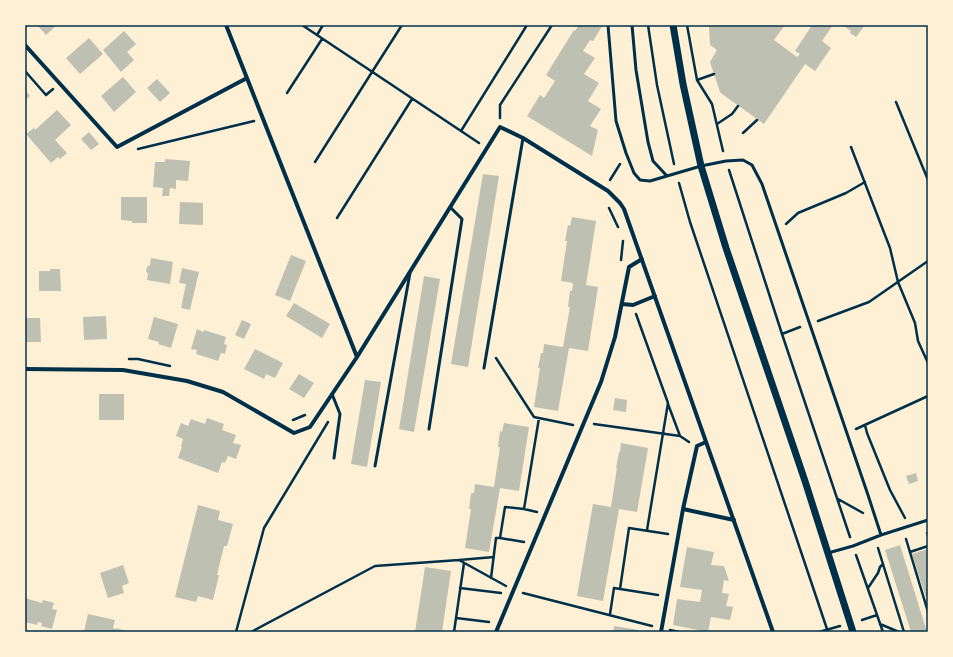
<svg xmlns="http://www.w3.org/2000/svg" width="953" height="657" font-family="Quicksand,sans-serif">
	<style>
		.building { fill: #bec0b2 }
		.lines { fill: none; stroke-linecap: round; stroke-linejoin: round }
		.path { stroke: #003049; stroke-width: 2.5 }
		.service { stroke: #003049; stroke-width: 3 }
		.minor { stroke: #003049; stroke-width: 4 }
		.tertiary { stroke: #003049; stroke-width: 7 }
		.neatline { fill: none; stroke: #003049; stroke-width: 1.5 }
	</style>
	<rect width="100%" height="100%" fill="#fdf0d5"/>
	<path class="building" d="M37,25H57L46,35Z
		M579,25H603L593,41L590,40L583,51L595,58L584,74L599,83L588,101L601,109L590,126L598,130L592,156L527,116L540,95L544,98L555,81L546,75L574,30L575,31Z
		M708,25H785L774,40L797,57L800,54L795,51L812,25H833L822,41L831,48L815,71L805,64L764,124L722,94L720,92L710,62L717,50L710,45L709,27Z
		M842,25H865L856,37L850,33L851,31Z
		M124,31L136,44L127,52L134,60L121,72L103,50Z
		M89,38L103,54L80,74L66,58Z
		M123,77L136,92L114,112L101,96Z
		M157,79L170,93L160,102L147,88Z
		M25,90L30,96L25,100Z
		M57,110L71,125L55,140L67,153L60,159L58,157L51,163L26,134L34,128L35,130Z
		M89,132L99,144L91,150L81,139Z
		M165,159L190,161L188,181L176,180V189L170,188L169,196H162L163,188L153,187L155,162H165Z
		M483,174L499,176L468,367L451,364Z
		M121,197H147V223H132V221L121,220Z
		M180,202L203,203V225L179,224Z
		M572,217L596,221L586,285L598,287L588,351L569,348L558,411L534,407L540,368H538L541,353H543L544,344L563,347L570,307H568L570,291H572L573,283L561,281L567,241H565L568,225L570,226Z
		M291,255L306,261L290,301L275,295Z
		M151,258L173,262L170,284L147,280L148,274L146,271L147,267L150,265Z
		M182,268L199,272L190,310L181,308L186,284L179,283Z
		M50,269H60L61,291H39V271H50Z
		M424,276L440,279L414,432L399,429Z
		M294,303L330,324L322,338L286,316Z
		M106,316L107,339L84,340L83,317Z
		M154,317L178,324L171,348L158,344L159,342L148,339Z
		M25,318H40L41,342H26V341H25Z
		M242,320L251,324L244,339L235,335Z
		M197,329L203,332L204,330L226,337L224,344L227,345L225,354L221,353L218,361L196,354L197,350L191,349Z
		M255,349L283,363L275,378L266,374L264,379L244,369Z
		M299,374L314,383L304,398L289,389Z
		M365,380L381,382L367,467L351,464Z
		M99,394H124V420H99Z
		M615,398L627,400L626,412L613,410Z
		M207,418L224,424L222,430L236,435L233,443L241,445L236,459L228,456L225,463L222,462L218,473L178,458L182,447H181L183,439L176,436L181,423L188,426L191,419L205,424Z
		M504,423L529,427L519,491L500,488L489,552L465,548L471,509H469L471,493H474L475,484L494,487L500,447H498L500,431L502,432Z
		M621,443L648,448L637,512L619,509L603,601L577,596L593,504L611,507L617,468H616L619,452H620Z
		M916,473L918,481L909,484L906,476Z
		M198,505L220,511L218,520L233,524L227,546H224L217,575H219L213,600L198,596L196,602L175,597Z
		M900,545L927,632H911L885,550Z
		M687,547L714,552L711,565L724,566L729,581L724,580L722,593L729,594L726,606L733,607L730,620L711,617L708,632L673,625L677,599L700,602L702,590L680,587Z
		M928,549V604L912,554Z
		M123,565L129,583L122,586L124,593L108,598L100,573Z
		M425,567L451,571L442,632H415Z
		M25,598L42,603L43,600L54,603L52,609L57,610L52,629L41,626L42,623L38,622L37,625L25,622Z
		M88,614L115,620L113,628L117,629V628L129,632H84Z
		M614,626L639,630V632H613Z"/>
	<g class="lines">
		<path class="path" d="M302,25L479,143
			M648,25L657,85L674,164
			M687,25L697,80L712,104L723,151
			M317,35L323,25
			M25,71L46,95L53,89
			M697,80L714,74
			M287,93L322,39
			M896,102L928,180
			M500,118V105L552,25
			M717,124L732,114L738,106
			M461,131L527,25
			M743,133L757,120
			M851,147L890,248L898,282L915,323L918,341L928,363
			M138,149L254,121
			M315,162L372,72L402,25
			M729,170L782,334L850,537
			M610,180L620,164
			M679,183L690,222L828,632
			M609,208L618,227
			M337,218L412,99
			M786,224L798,213L846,193L865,182
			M621,260L623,241
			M636,314L668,403L647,530
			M818,321L869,302L928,261
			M782,334L800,327
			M496,358L534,417L573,425
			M129,359H138L170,366
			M668,404L680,436
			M293,420L305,415
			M594,424L680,436L689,442
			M865,425L867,433L890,490L905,518
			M856,429L928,396
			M838,499L863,513
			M537,512L524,509L539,418
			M927,533L928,535
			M906,539L928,612
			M524,542L500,538L505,507L524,509
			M878,548L904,632
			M910,552L928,546
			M856,555L883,632
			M459,560L494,557
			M491,578L496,538H500
			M460,588L501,593
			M868,588L878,573L880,567L883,564
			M620,589L629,528L668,534
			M523,593L652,626
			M610,614L614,588L658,595
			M456,618L489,622
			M862,620L877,615
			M880,624L899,632
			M670,630L679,632
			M236,632L264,528L328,422
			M251,632L375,566L459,560L506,586
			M454,632L464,563
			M819,632L840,626"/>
		<path class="service" d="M608,25L616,121L626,153L634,173L640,180L650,181L701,166L726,161L743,160L752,165L762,184L868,495L881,535
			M632,25L636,70L648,142L653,161L667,176
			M484,368L523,138
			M332,394L340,414L334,458
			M429,429L462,219L450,207
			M375,466L410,273
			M828,553L853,546L881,535L928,520"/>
		<path class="minor" d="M226,25L357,357
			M25,45L117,147L247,78
			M622,304L633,305L655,296
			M25,369L123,370L187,381L223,392L294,433L310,427L357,357L500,127L523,138L608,191L620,203L624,209L773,632
			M683,509L697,446L706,442
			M496,632L601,382L615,337L629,267L642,259
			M661,632L683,509L734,520"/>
		<path class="tertiary" d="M673,25L683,84L701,166L726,248L805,481L853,632"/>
	</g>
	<rect width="953" height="657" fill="none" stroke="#fdf0d5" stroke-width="52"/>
	<rect x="26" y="26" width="901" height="605" class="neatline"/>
</svg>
